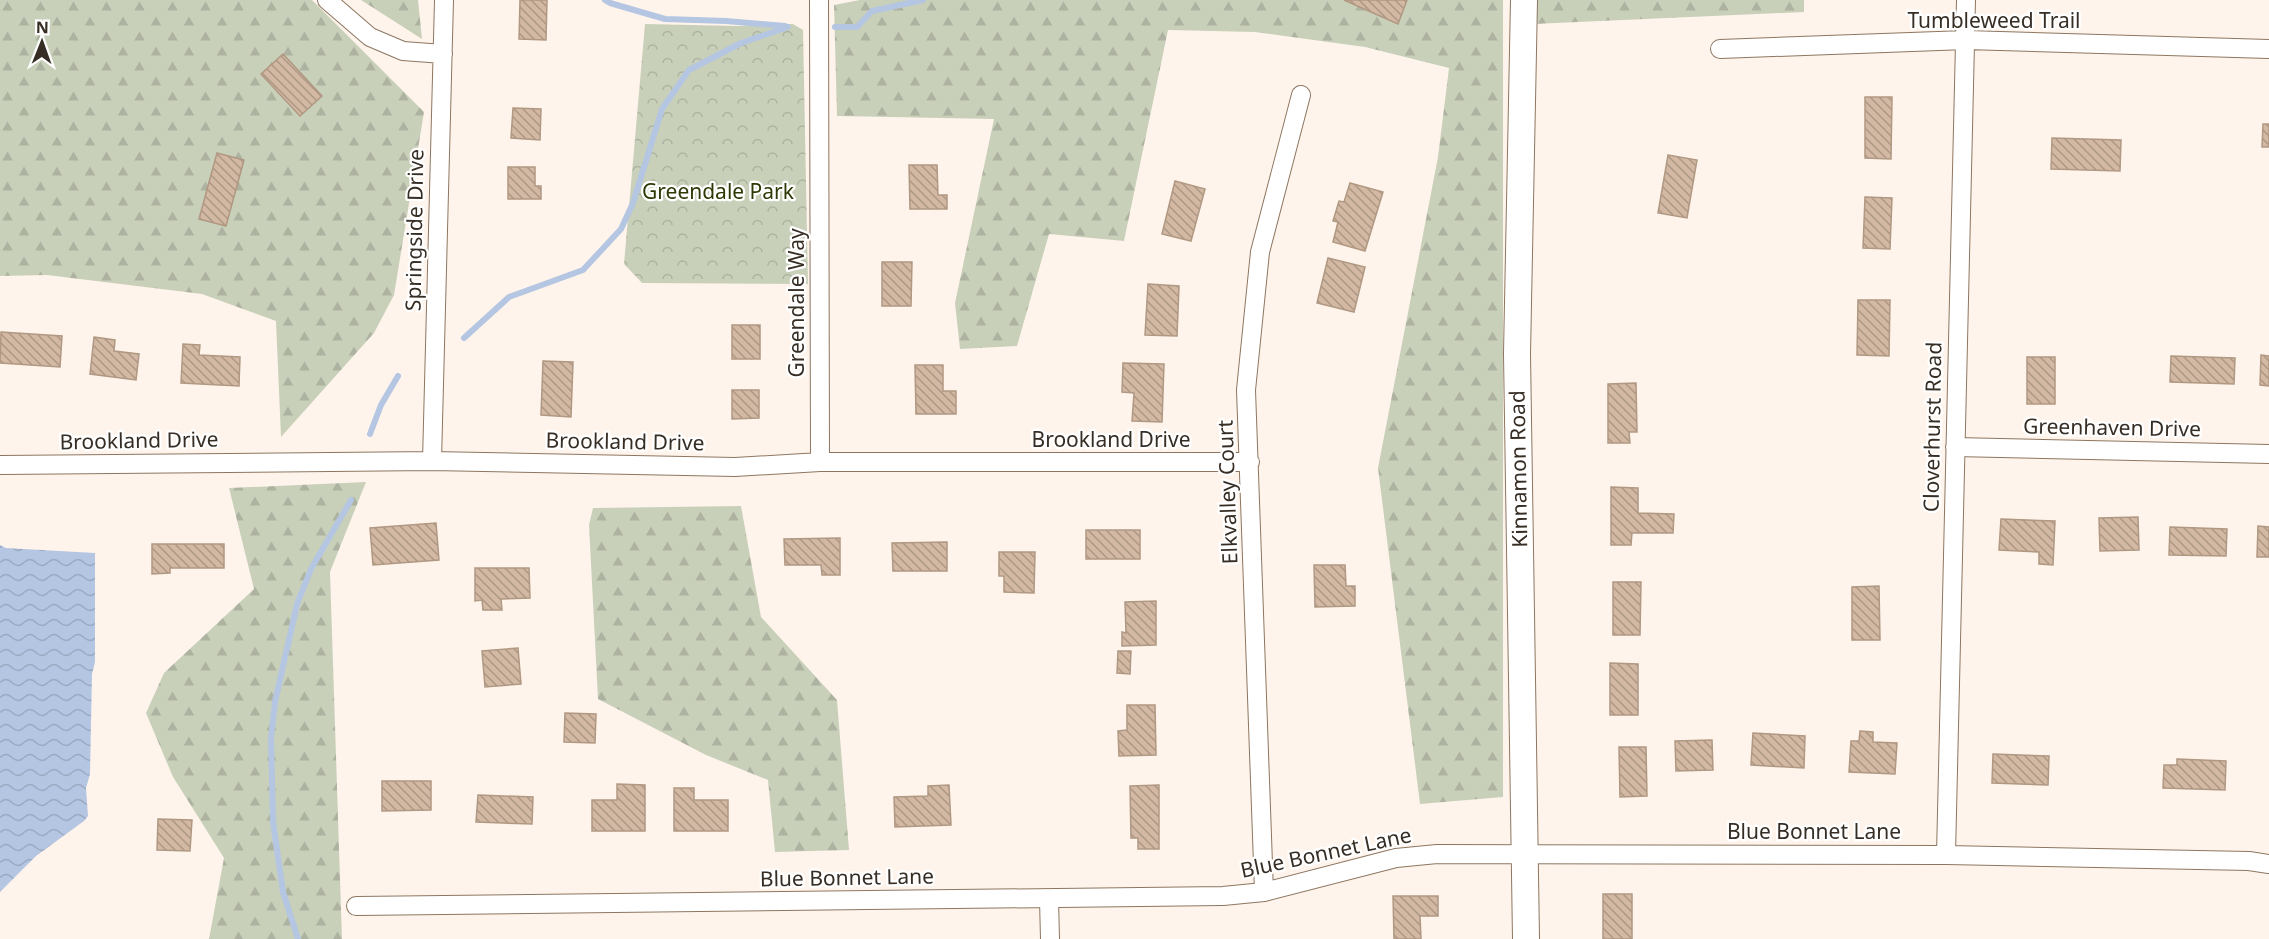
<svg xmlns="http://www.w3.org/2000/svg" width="2269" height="939" font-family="'Noto Sans',sans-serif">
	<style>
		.forest { fill: url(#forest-firs) }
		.park { fill: url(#park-crowns) }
		.water { fill: url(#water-waves) }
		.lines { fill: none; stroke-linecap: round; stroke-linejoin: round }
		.stream { stroke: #b4c6e2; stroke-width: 6 }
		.building { fill: url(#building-back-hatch); stroke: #b09882; stroke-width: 1.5 }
		.street-casing { stroke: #8d7661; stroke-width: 20 }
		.secondary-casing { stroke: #8d7661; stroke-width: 28 }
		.street { stroke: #fff; stroke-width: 18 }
		.secondary { stroke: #fff; stroke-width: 26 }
		.labels { text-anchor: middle; stroke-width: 4.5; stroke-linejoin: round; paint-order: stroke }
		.street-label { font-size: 21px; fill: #362d24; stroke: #fff }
		.park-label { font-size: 21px; fill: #2d3904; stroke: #fff }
	</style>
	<defs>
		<pattern id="forest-firs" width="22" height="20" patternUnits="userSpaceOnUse" patternTransform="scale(1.5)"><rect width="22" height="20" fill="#c9d0ba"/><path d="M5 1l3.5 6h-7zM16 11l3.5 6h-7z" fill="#adb3a0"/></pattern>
		<pattern id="park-crowns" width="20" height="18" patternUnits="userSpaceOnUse" patternTransform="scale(1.5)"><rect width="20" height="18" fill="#c9d0ba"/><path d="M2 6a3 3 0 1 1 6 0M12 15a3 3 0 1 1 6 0" fill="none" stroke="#adb3a0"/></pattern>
		<pattern id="water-waves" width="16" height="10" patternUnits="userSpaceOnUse" patternTransform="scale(1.5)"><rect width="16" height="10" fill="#b4c6e2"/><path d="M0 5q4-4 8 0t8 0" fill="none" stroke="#9baac2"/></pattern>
		<pattern id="building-back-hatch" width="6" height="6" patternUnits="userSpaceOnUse" patternTransform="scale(1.5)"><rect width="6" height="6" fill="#d3b9a3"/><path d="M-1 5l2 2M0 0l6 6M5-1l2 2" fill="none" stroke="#ac9785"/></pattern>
	</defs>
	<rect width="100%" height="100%" fill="#fff4eb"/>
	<path class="forest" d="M0,0H312L424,112L394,295L374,333L281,437L276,321L202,294L47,275L0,276Z
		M361,0H418L422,39Z
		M860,0H1503V797L1420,804L1378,468L1438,157L1449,68L1365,47L1255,32L1168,30L1124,241L1049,234L1017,346L960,349L955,303L994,119L837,116L834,5Z
		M1534,0H1804V12L1533,24Z
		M366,482L330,572L342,939H209L224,858L173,777L146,713L164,673L254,589L229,488Z
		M741,506L761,617L837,700L849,850L775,852L768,780L706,755L598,699L589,525L593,508Z"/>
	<path class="park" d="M645,24L738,26L793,24L803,30L808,284L642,283L624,264Z"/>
	<path class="water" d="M0,545L6,548L95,553V662L92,674L90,774L86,788L88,816L84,821L36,856L0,892Z"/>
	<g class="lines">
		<path class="stream" d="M605,0L610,3L665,19L726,21L785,26
			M835,27H857L872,11L923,0
			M464,338L509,297L583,270L621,229L633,203L662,109L689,70L741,43L788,27
			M370,434L381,405L398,376
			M298,939L283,892L273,822L271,738L275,702L297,604L311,569L351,500"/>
	</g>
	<path class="building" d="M520,0H547L546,40L519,39Z
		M1344,0H1407L1398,24Z
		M283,54L322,96L300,116L261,74Z
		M1865,97H1892L1891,159L1865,158Z
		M513,108L541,109L540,140L511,138Z
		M2263,124H2269V147H2262Z
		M2052,138L2121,140L2120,171L2051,169Z
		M217,153L244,160L226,226L199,219Z
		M1668,155L1697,160L1687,218L1658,213Z
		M909,165H937L938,195H947V209H910Z
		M508,167H535V186H541V199H508Z
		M1175,181L1205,189L1191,241L1162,234Z
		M1350,183L1383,192L1365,251L1333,242L1338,222L1333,221L1339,201L1344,202Z
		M1865,197L1892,198L1890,249L1863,248Z
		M1328,258L1365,267L1354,312L1317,303Z
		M882,262H912L911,306H882Z
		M1148,284L1179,286L1177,336L1145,335Z
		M1858,300H1890L1889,356L1857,355Z
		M732,325H760V359H732Z
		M1,332L62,336L60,367L0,363Z
		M94,337L115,340L114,351L139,354L136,380L90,374Z
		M183,344L200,345L199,355L240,357L239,386L181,383Z
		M2261,355L2269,356V386L2260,385Z
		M2171,356L2235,358L2234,384L2170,382Z
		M2027,357H2055V404H2027Z
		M543,361L573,362L571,417L541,415Z
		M1123,363L1164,364L1162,422L1132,421L1134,393L1122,392Z
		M915,365H943V391H956V414H916Z
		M1636,383L1637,432H1629L1630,443H1608V384Z
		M732,390H759V418L732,419Z
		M1611,487L1638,488V513L1674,514L1673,533H1632L1631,545H1611Z
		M2138,517L2139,550L2100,551L2099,518Z
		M2001,519L2055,521L2053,565L2039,564V552L1999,550Z
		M436,523L439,560L373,565L370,528Z
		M2258,526L2269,527V557H2257Z
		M2170,527L2227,529L2226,556L2169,555Z
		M1086,530H1140V559H1086Z
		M840,538V575H822L821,565H785L784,539Z
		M947,542V571H893L892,543Z
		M152,544H224V568H170V573L152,574Z
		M999,552H1035L1034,593L1004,592V576H999Z
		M1314,565H1345L1346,586H1355V606L1315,607Z
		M475,568H529L530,598L501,599L502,610H483L482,600L475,601Z
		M1613,582H1641L1640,635H1613Z
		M1879,586L1880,640H1852V587Z
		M1156,601V645L1122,646V632L1126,633L1125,602Z
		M518,648L521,684L485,687L482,651Z
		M1118,651H1131L1130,674L1117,673Z
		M1610,663L1638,664V715H1610Z
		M1127,705H1155L1156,755L1119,756L1118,731L1127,730Z
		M565,713L596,714L595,743L564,742Z
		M1860,731L1873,732V742L1897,743L1895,774L1849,772L1851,741H1859Z
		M1753,733L1805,736L1804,768L1751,765Z
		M1712,740L1713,770L1676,771L1675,741Z
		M1619,747H1646L1647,796L1620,797Z
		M1993,754L2049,756L2048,785L1992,783Z
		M2177,759L2226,761L2225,790L2163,788L2164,765H2177Z
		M382,781H431V810L382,811Z
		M617,784L645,785V831H592V800H617Z
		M949,785L951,825L895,827L894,797L928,796V786Z
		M1159,785V849H1138V838H1131L1130,786Z
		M674,788H694V800H728V831H674Z
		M478,795L533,797L532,824L476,822Z
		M158,819L192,820L190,851L157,850Z
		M1603,894H1632V939H1603Z
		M1393,896H1438V916H1420L1421,939H1394Z"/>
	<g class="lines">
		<g class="street-casing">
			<path id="street" d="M327,0L370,37L403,51L443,54
				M819,0L820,462
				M1720,49L1966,40L2269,49
				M1955,447L2269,454
				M432,461L444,0
				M0,465L432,461L735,467L820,462H1250
				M1946,855L1966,0
				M1264,892L1246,390L1260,252L1301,95
				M1049,899L1050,939
				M356,906L1223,896L1264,892L1396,858L1437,854L1946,855L2249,861L2269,864"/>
		</g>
		<g class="secondary-casing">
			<path id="secondary" d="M1524,0L1517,354L1526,939"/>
		</g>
		<use href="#street" class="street"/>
		<use href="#secondary" class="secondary"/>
	</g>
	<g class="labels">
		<g class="street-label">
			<text x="1994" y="28">Tumbleweed Trail</text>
			<text transform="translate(415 230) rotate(-89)" y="7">Springside Drive</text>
			<text transform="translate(797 303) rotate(-90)" y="7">Greendale Way</text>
			<text transform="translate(1933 427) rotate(-89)" y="7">Cloverhurst Road</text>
			<text transform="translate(2112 428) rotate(1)" y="7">Greenhaven Drive</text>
			<text x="1111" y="447">Brookland Drive</text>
			<text transform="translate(139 441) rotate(-1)" y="7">Brookland Drive</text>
			<text transform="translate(625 442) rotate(1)" y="7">Brookland Drive</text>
			<text transform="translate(1519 469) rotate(-91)" y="7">Kinnamon Road</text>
			<text transform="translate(1228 492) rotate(-92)" y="7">Elkvalley Court</text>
			<text x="1814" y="839">Blue Bonnet Lane</text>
			<text transform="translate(1326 853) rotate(-12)" y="7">Blue Bonnet Lane</text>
			<text transform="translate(847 878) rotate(-1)" y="7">Blue Bonnet Lane</text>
		</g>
		<g class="park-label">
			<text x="718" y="199">Greendale Park</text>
		</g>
	</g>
	<g transform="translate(42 42) rotate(1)" stroke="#ffffff" stroke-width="4.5" paint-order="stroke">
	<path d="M0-4.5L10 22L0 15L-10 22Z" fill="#362d24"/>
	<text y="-9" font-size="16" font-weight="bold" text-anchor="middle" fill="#362d24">N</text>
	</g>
</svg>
